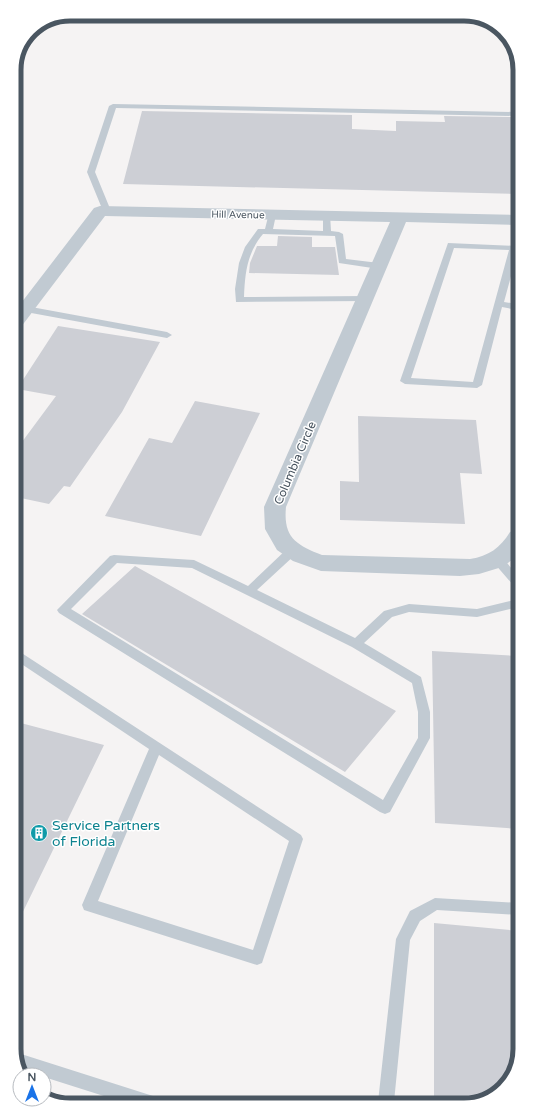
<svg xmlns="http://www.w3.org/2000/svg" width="534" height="1119" font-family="'Varela Round',sans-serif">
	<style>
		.building { fill: #cdcfd5 }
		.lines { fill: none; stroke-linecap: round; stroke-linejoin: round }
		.lane { fill: #c1cad2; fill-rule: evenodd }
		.street { fill: #c1cad2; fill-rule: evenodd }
		.labels { text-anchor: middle; stroke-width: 3; stroke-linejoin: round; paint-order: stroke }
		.far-street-label { font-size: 10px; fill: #4a5661; stroke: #fff }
		.street-label { font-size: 12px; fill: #4a5661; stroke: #fff }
		.near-culture-label { font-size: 14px; fill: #0d838f; stroke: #fff; text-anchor: start }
		.rim { fill: none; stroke: #4a5661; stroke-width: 5 }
	</style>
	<rect width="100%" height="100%" fill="#f5f3f3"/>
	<path class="building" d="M142,111L352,115V129L396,131V121L445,122L444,116L516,117V194L123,184Z
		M278,236L312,237V247H335L339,275L249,273L250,263L257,246H277Z
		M58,326L160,342L122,412L70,487L64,486L49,504L16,497V450L56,396L17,389Z
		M195,401L260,413L201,536L105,516L149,438L172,443Z
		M358,416L476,420L482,474L460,473L465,524L340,520V481L359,482Z
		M135,566L396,711L345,772L82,614Z
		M432,651L518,656L519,829L435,823Z
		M17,722L104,745L18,922Z
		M434,923L520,931V1049L510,1080L485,1101H434Z"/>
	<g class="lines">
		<path class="lane" d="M113,104L516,112V116L116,108L95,172L111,211L107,213L103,211L87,172L109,106Z
			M269,213L276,215L273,229L323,231V216L330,214L331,231L339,232L343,234L346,259L379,263L383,266L379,269L339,263L335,236L263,234C247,253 245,273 244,297L365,296L368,297V301L236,302L235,289L239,263L245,247L258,229H265Z
			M448,243L517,246V254L504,302L517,304V310L502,307L482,385L477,388L405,384L400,381ZM454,248L509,250L473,382L411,378Z
			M15,304L167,332L172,335L167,338L15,310Z
			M292,547L297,551L296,554L257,590L355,638L384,611L409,604L477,609L518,599V607L477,617L409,612L392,617L364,643L421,677L430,712V738L390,812L385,814L380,812L59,613L57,610L110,556L114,555L194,560L248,586L288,548ZM117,563L192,568L352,647L412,683L418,712V738L383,800L71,609Z
			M498,556L502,557L518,576V587L514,586L494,563L492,560L494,557Z
			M17,650L301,835L303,839L262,963L257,965L84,910L82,905L149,749L17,661ZM159,755L289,841L253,950L98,901Z
			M435,898L519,903V915L437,910L420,921L410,940L394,1102H378L396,939L410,911Z
			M18,1053L153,1096L159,1098L161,1104H129L44,1077V1075H38L18,1069Z"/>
		<path class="street" d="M100,206L517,215V225L406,222L286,507C283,537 296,545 322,555L470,559C489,556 500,548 510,532L518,529V554L515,558L502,567L479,574L460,576L321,571L293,561L277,550L265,529L264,507L390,222L105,216L21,327L15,328V311L94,208Z"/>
	</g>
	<defs>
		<g id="building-disc" transform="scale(0.9)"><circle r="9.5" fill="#0f9aa8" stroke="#fff"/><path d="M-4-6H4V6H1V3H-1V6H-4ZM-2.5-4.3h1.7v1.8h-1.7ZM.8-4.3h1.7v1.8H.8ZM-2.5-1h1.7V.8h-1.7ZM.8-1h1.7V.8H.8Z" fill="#fff"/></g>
	</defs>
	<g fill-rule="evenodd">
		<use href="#building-disc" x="39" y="833"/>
	</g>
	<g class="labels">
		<g class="far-street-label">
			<text transform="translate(238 214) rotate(1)" y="4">Hill Avenue</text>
		</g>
		<g class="street-label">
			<text transform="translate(295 463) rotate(-67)" y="4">Columbia Circle</text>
		</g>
		<g class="near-culture-label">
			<text x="52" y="830">Service Partners<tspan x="52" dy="16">of Florida</tspan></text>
		</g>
	</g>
	<path d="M0 0H534V1119H0ZM70 21H464A49 49 0 0 1 513 70V1049A49 49 0 0 1 464 1098H70A49 49 0 0 1 21 1049V70A49 49 0 0 1 70 21Z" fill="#fff" fill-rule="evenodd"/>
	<path class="rim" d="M70 21H464A49 49 0 0 1 513 70V1049A49 49 0 0 1 464 1098H70A49 49 0 0 1 21 1049V70A49 49 0 0 1 70 21Z"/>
	<g transform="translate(32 1087)"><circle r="19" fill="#ffffff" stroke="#b7bbc0"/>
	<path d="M0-3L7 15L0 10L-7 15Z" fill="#1a73e8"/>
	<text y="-6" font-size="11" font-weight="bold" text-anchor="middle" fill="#4a5661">N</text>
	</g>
</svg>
